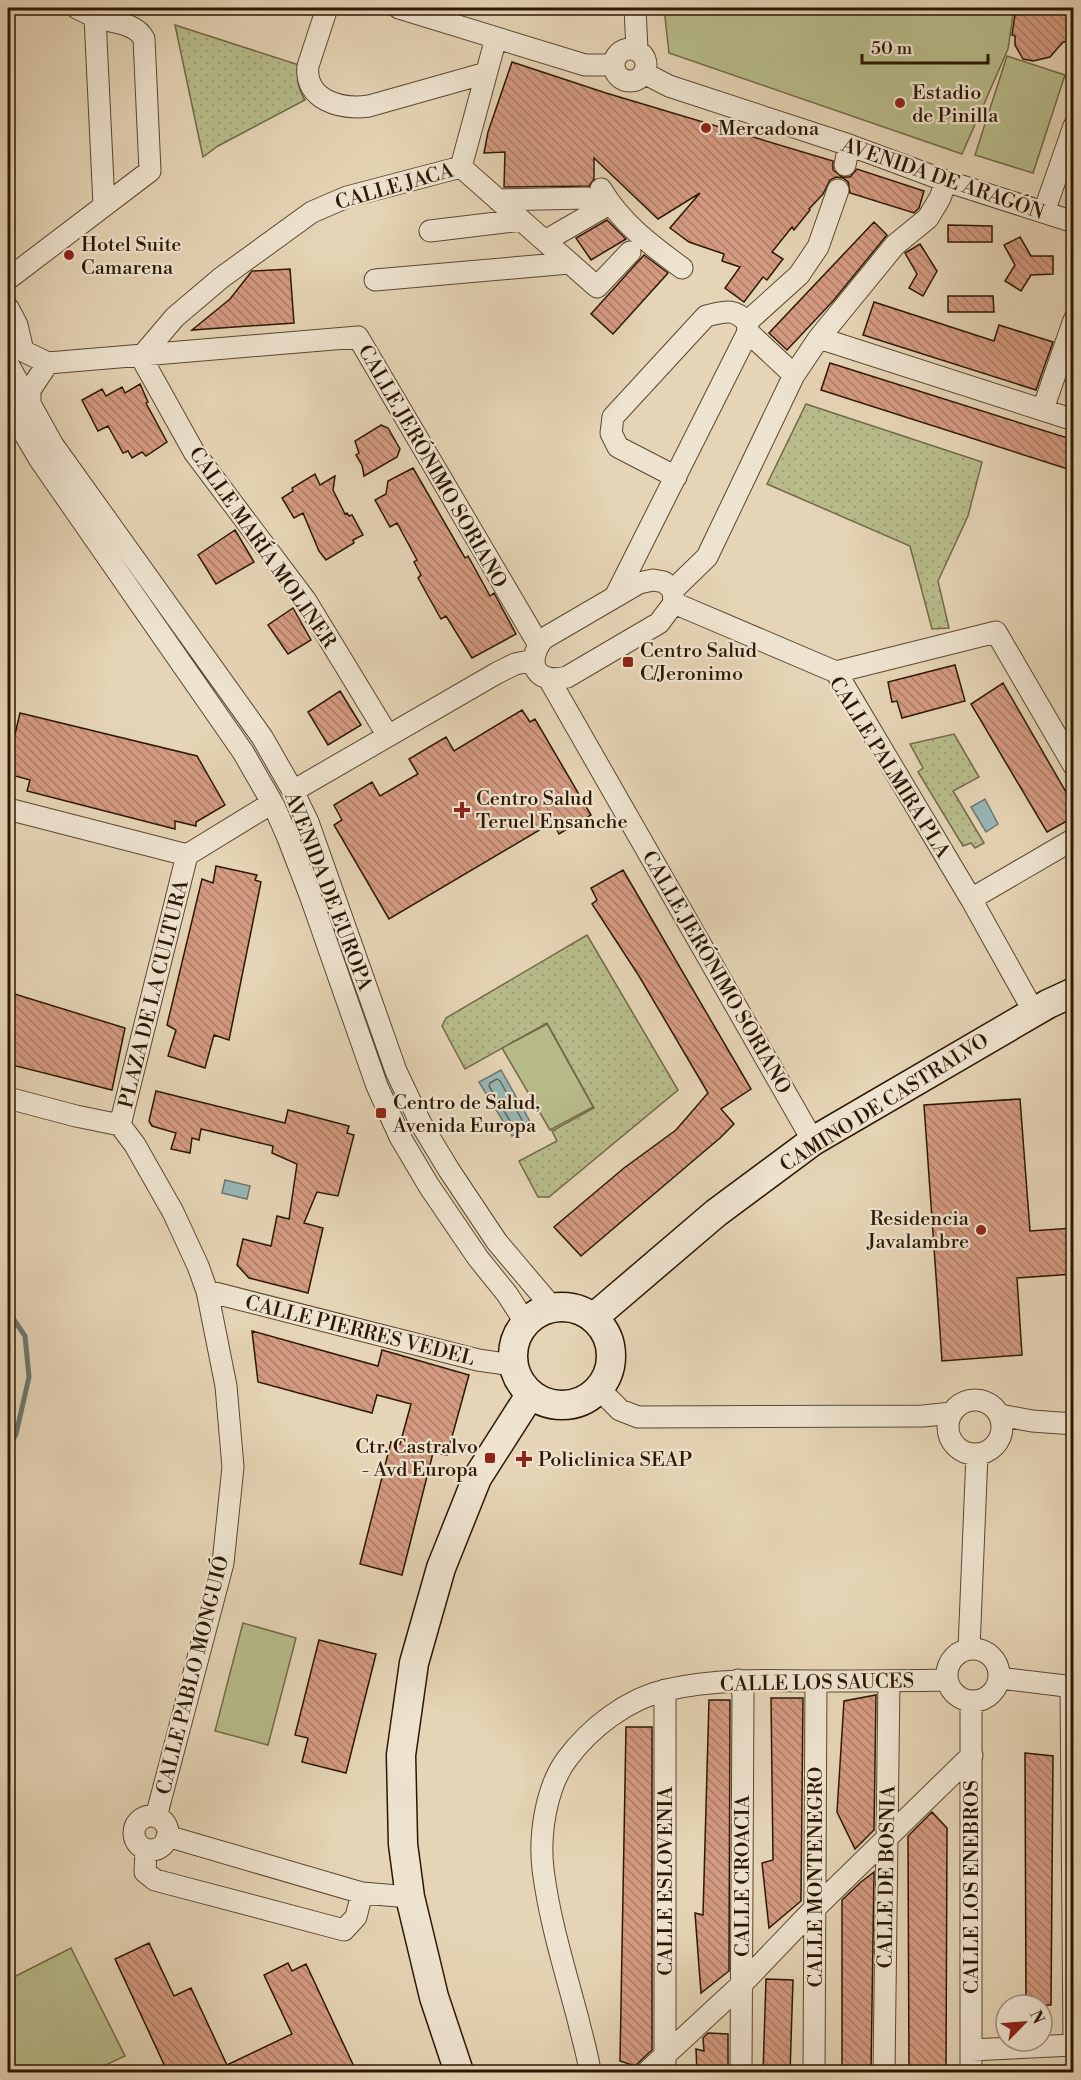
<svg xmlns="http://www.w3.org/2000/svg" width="1081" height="2080" font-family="'Libre Bodoni',serif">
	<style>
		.green { fill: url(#green-dots); stroke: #726a47; stroke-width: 1.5 }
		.pitch { fill: #b8bc8b; stroke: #726a47; stroke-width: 1.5 }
		.water { fill: #98b7b6; stroke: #6d776e; stroke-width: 1.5 }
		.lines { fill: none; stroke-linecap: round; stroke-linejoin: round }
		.shore { stroke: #62685c; stroke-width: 1.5 }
		.stream { stroke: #6d776e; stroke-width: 5 }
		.building { fill: url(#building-back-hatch); stroke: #2d1803; stroke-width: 1.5 }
		.street-casing { stroke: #5b4730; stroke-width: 23 }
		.secondary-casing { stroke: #2d1803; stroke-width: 31 }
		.street { stroke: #eee3cf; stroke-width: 21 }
		.secondary { stroke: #eee3cf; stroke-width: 28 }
		.poi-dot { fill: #8f2418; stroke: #eee3cf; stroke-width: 2 }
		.labels { text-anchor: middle; stroke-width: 4.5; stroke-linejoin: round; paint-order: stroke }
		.poi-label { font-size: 20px; fill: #2d1803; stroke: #eee3cf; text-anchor: start }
		.street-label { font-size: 20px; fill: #2d1803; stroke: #eee3cf }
	</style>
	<defs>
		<pattern id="green-dots" width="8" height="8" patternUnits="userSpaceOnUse" patternTransform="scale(1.5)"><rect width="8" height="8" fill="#b8bc8b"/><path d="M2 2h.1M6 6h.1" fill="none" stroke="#9ea176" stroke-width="1.8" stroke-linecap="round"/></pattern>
		<pattern id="building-back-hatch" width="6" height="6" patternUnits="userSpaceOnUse" patternTransform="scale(1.5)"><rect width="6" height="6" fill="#d49a81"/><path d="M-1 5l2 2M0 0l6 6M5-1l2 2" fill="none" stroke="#ac7d67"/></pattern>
	</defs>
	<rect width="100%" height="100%" fill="#e5d4b5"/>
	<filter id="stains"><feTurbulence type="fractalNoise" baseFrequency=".00333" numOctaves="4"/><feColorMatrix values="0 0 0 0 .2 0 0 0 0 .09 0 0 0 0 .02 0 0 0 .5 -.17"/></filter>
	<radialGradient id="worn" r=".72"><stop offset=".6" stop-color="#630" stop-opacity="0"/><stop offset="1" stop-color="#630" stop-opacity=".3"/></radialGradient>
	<path class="green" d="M175,25L299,65C296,79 298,88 305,100L218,146L203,157Z
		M806,404L982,462L968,516L938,581L949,628L932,629L910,546L767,484Z
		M954,734L979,777L953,791L984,843L975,848L971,843L963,846L918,772L923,768L910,744Z
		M587,935L678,1090L549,1197H538L519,1161L557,1141L552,1131L594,1108L547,1023L465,1069L442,1026L446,1018Z"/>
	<path class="pitch" d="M664,8H1014L1008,49L962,154L669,53Z
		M1007,56L1065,75L1033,173L975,155Z
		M547,1024L593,1107L550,1130L502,1048Z
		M243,1623L296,1638L268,1745L215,1731Z
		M71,1948L125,2056L91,2072H13L8,2062V1980Z"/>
	<path class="water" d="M985,799L998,824L986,832L971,807Z
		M501,1070L532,1125L512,1136L479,1082Z
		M225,1180L250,1186L247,1199L222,1193Z"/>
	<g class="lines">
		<path class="shore" d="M497,1079L500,1081L522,1120V1124L517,1126H513L489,1086L490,1083Z"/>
		<path class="stream" d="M8,1311L25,1336L29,1377L16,1434L8,1450"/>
	</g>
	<path class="building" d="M1016,8H1074L1072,42H1063L1050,57L1033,61L1023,59L1015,45V36L1012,35Z
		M512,62L606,93L833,161V170L842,177H850L857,169L924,191L919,208L914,213L850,193L848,182L843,178L836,177L830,180L823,194L809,209L810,210L794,230L792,227L772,252L783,259L767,280L763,277L744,302L725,288L740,267L722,261L724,254L689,242L670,228L700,193L658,219L594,158V179L589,186L504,187L505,152L484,153L488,132Z
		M607,220L626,239L591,260L576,238Z
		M874,222L887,235L833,301L787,350L769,333Z
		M948,225L992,226V242H948Z
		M1020,237L1031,256H1053V274L1031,275L1021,291L1005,281L1015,265L1004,245Z
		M920,244L937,271L923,296L909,288L917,274L905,253Z
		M644,255L668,273L613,334L591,314Z
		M290,269L294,323L192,330L230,299L252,271Z
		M948,296H993L994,312H948Z
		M874,302L994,341L999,325L1053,342L1036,390L863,335Z
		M830,363L1074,440V471L821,390Z
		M140,384L148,402L146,403L167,442L146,456L142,452L132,458L128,451L123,453L108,426L98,431L82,400L102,389L106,396L122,387L125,393Z
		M381,425L388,428L400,449L397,457L364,476L362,465L356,455L359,453L355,441Z
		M413,468L465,558L468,556L490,596L494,593L516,634L472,658L446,616L441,619L418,578L421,575L414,562L417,560L397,523L390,527L375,500L386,494L388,481Z
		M315,474L320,485L335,476L333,490L345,514L347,513L349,516L352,515L363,535L353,540L354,543L326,560L319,551L303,513L294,518L282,498L293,491L292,488Z
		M235,530L254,562L216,584L198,555Z
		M293,608L311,640L288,654L268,625Z
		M955,665L965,701L902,718L897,701L892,702L888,682Z
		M1003,683L1074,806V817L1047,832L971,704Z
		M340,691L361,725L328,745L308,712Z
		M522,710L530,722L535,719L591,815L559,834L553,822L389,919L334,825L342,820L334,805L372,782L380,796L418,774L409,759L446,737L454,751Z
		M20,713L197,756L225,805L196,822V826L175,821V829L27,791L30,780L8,774V764Z
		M216,866L257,875L255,880L261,882L229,1040L214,1035L205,1068L168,1056L176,1030L167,1025L202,879L213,883Z
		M623,870L751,1089L721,1109L734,1124L720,1138L581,1256L554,1227L624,1168L676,1130L708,1093L639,976L592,904L597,900L591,888Z
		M8,992L125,1028L112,1090L8,1064Z
		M156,1091L285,1123L288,1110L349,1126L347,1133L354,1135L338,1196L317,1192L304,1223L323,1228L308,1293L249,1278L237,1265L243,1239L271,1246L277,1216L289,1219L297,1164L272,1153L273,1146L201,1129L199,1140L192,1138L190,1153L171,1149L176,1133L152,1126L149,1121Z
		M1020,1099L1030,1231L1074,1228V1274L1017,1278L1022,1355L942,1361L924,1105Z
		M252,1331L378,1366L382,1350L469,1375L447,1455L433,1453L402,1575L360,1564L391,1442L400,1444L411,1404L377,1395L372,1413L258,1382Z
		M319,1640L376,1654L346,1773L302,1762L308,1738L295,1735Z
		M876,1695L874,1830L855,1849L837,1812L844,1701Z
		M771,1698H803L801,1901L769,1928L762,1863L773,1860Z
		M709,1700H730L729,1971L701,1993L695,1913L703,1915Z
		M626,1727H652V2050L635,2066L620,2061Z
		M1025,1753L1053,1756L1051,2005H1026Z
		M932,1812L947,1828L946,2073H909L908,1836Z
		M874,1872L871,2073H842V1900L861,1882Z
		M149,1943L174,1996L191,1988L227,2065L292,2034L264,1975L288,1963L292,1971L306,1964L357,2073H168L115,1959Z
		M766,1979L793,1980L790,2073H763Z
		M708,2033L728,2034V2073H697L696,2049L704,2051L703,2038Z"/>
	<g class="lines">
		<g class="street-casing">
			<path id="street" d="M327,8L308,66C304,100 341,110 369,106L486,73
				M399,8L585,65H613
				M635,8L637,50
				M95,17L104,205
				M614 65a16 16 0 1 1 32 0a16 16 0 1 1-32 0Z
				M644,73L669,86L849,145L946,181L1074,222
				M845,165L849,145
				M461,167L597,287L630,252
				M601,189C621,223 651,245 682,268
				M498,200L587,198
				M1044,212L1074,126
				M430,231L521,220
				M545,241L609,204
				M8,279L150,171L144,39C136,22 111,23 95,17C89,14 83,11 77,8
				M375,280L569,263
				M8,308L17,325L23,351L48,363L358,337L539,645
				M747,322L799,275L818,247L838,190
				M748,332L794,375
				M819,338L1074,420
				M8,364L53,445L262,737L293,791L308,822L396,1071L420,1122L449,1170L497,1242L552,1307
				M30,405V390L48,363
				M8,406L40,460L243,752L274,806L288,838L310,895L377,1086L400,1137L429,1186L478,1258L507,1294L525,1322
				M1043,409L1074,320
				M653,580L664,582L673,590L674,603L659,623L567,677C537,685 524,664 543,639L639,583Z
				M673,590L707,557L794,375L819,338L895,245L928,218L940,198L946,181
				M615,597L748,332L747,322C733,307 724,312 706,316L613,417L611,433L618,447L676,477
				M674,603L836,672L971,899L1034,1012
				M836,672L996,632L1074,766
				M549,679L813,1141
				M388,736L306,601L194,452L141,357L175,317L221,278L312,212L347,197L461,167L496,38
				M293,791L497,673L515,664L534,660
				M8,809L187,855
				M971,899L1074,839
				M8,1098L76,1116L120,1125
				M120,1125L135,1145L173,1212L198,1266L207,1291L226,1386L233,1467L223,1563L156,1817
				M120,1125L187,855L272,803
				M207,1291L478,1360L513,1365
				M599,1389L620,1410L638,1417L923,1416L952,1413
				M948 1427a27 27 0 1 1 54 0a27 27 0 1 1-54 0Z
				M1000,1415L1032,1421L1074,1424
				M947 1675a26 26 0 1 1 52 0a26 26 0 1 1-52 0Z
				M969,1649L977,1454
				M999,1678L1074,1687
				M738,1680L743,1693L741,2072
				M1071,1687L1074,2045
				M971,1701V2072
				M134 1833a17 17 0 1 1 34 0a17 17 0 1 1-34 0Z
				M167,1836L362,1893L410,1897
				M146,1850L145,1872L155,1880L344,1930L356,1917L362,1893
				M971,2050L1073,2045
				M665,2062V1690
				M590,2072C588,2055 582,2037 578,2019C565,1970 549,1919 543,1869C539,1835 546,1787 567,1759C590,1728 627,1699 666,1690C713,1679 762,1680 811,1681C856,1681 902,1681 947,1680
				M647,2072L742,1984L806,1917L972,1755
				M814,2072L816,1681
				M884,2072L889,1681"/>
		</g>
		<g class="secondary-casing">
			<path id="secondary" d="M513 1356a49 49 0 1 1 98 0a49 49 0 1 1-98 0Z
				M593,1318L716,1213L813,1141L1048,1004L1074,992
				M459,2072L434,1997L410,1897L403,1844L401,1755L414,1663L441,1568L477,1478L530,1395"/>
		</g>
		<use href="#street" class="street"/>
		<use href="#secondary" class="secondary"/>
	</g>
	<g class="poi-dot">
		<circle cx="900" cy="103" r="6"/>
		<circle cx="706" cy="128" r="6"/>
		<circle cx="69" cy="255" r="6"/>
		<rect x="622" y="656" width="12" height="12" rx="3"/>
		<path d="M459 801h6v6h6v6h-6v6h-6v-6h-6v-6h6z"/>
		<rect x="375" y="1107" width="12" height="12" rx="3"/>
		<circle cx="981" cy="1230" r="6"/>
		<rect x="484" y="1452" width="12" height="12" rx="3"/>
		<path d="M521 1450h6v6h6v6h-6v6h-6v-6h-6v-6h6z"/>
	</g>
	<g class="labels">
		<g class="poi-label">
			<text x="912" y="99">Estadio<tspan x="912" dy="23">de Pinilla</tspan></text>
			<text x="718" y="135">Mercadona</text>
			<text x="81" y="251">Hotel Suite<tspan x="81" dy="23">Camarena</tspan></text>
			<text x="640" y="657">Centro Salud<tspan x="640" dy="23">C/Jeronimo</tspan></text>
			<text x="476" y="805">Centro Salud<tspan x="476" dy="23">Teruel Ensanche</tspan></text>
			<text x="393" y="1109">Centro de Salud,<tspan x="393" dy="23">Avenida Europa</tspan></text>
			<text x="969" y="1225" text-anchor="end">Residencia<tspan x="969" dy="23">Javalambre</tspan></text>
			<text x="478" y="1453" text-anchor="end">Ctr. Castralvo<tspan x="478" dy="23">- Avd Europa</tspan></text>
			<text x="538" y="1466">Policlinica SEAP</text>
		</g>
		<g class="street-label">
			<text transform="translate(943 178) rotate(19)" y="7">AVENIDA DE ARAGÓN</text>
			<text transform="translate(394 186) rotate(-16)" y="7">CALLE JACA</text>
			<text transform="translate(433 466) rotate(60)" y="7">CALLE JERÓNIMO SORIANO</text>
			<text transform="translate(263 547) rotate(55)" y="7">CALLE MARÍA MOLINER</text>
			<text transform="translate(890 767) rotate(58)" y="7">CALLE PALMIRA PLA</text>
			<text transform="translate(329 891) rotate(69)" y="7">AVENIDA DE EUROPA</text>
			<text transform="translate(717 972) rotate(60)" y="7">CALLE JERÓNIMO SORIANO</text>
			<text transform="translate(153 994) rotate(-76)" y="7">PLAZA DE LA CULTURA</text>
			<text transform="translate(884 1102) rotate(-32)" y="7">CAMINO DE CASTRALVO</text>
			<text transform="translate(360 1330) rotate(14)" y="7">CALLE PIERRES VEDEL</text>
			<text transform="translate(192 1675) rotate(-76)" y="7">CALLE PABLO MONGUIÓ</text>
			<text transform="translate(817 1682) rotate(-1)" y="7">CALLE LOS SAUCES</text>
			<text transform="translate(742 1876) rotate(-90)" y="7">CALLE CROACIA</text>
			<text transform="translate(815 1877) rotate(-90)" y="7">CALLE MONTENEGRO</text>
			<text transform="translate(886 1877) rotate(-89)" y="7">CALLE DE BOSNIA</text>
			<text transform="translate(665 1881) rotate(-90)" y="7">CALLE ESLOVENIA</text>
			<text transform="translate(971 1887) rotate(-90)" y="7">CALLE LOS ENEBROS</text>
		</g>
	</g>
	<rect width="1081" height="2080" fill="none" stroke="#e5d4b5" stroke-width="30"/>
	<rect x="9" y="9" width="1063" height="2062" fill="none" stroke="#2d1803" stroke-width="3"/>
	<rect x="15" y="15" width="1051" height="2050" fill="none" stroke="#2d1803" stroke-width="1.5"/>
	<g transform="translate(1024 2023) rotate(65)"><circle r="28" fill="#eee3cf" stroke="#a1927d" stroke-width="1.5"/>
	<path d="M0-4.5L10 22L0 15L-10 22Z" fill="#8f2418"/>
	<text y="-9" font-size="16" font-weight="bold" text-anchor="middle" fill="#2d1803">N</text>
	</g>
	<path d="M862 54v9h126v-9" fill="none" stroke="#2d1803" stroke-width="3"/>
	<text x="871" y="54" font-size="18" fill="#2d1803" stroke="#eee3cf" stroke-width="4.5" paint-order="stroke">50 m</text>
	<rect width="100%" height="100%" filter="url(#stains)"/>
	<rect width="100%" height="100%" fill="url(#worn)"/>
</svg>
